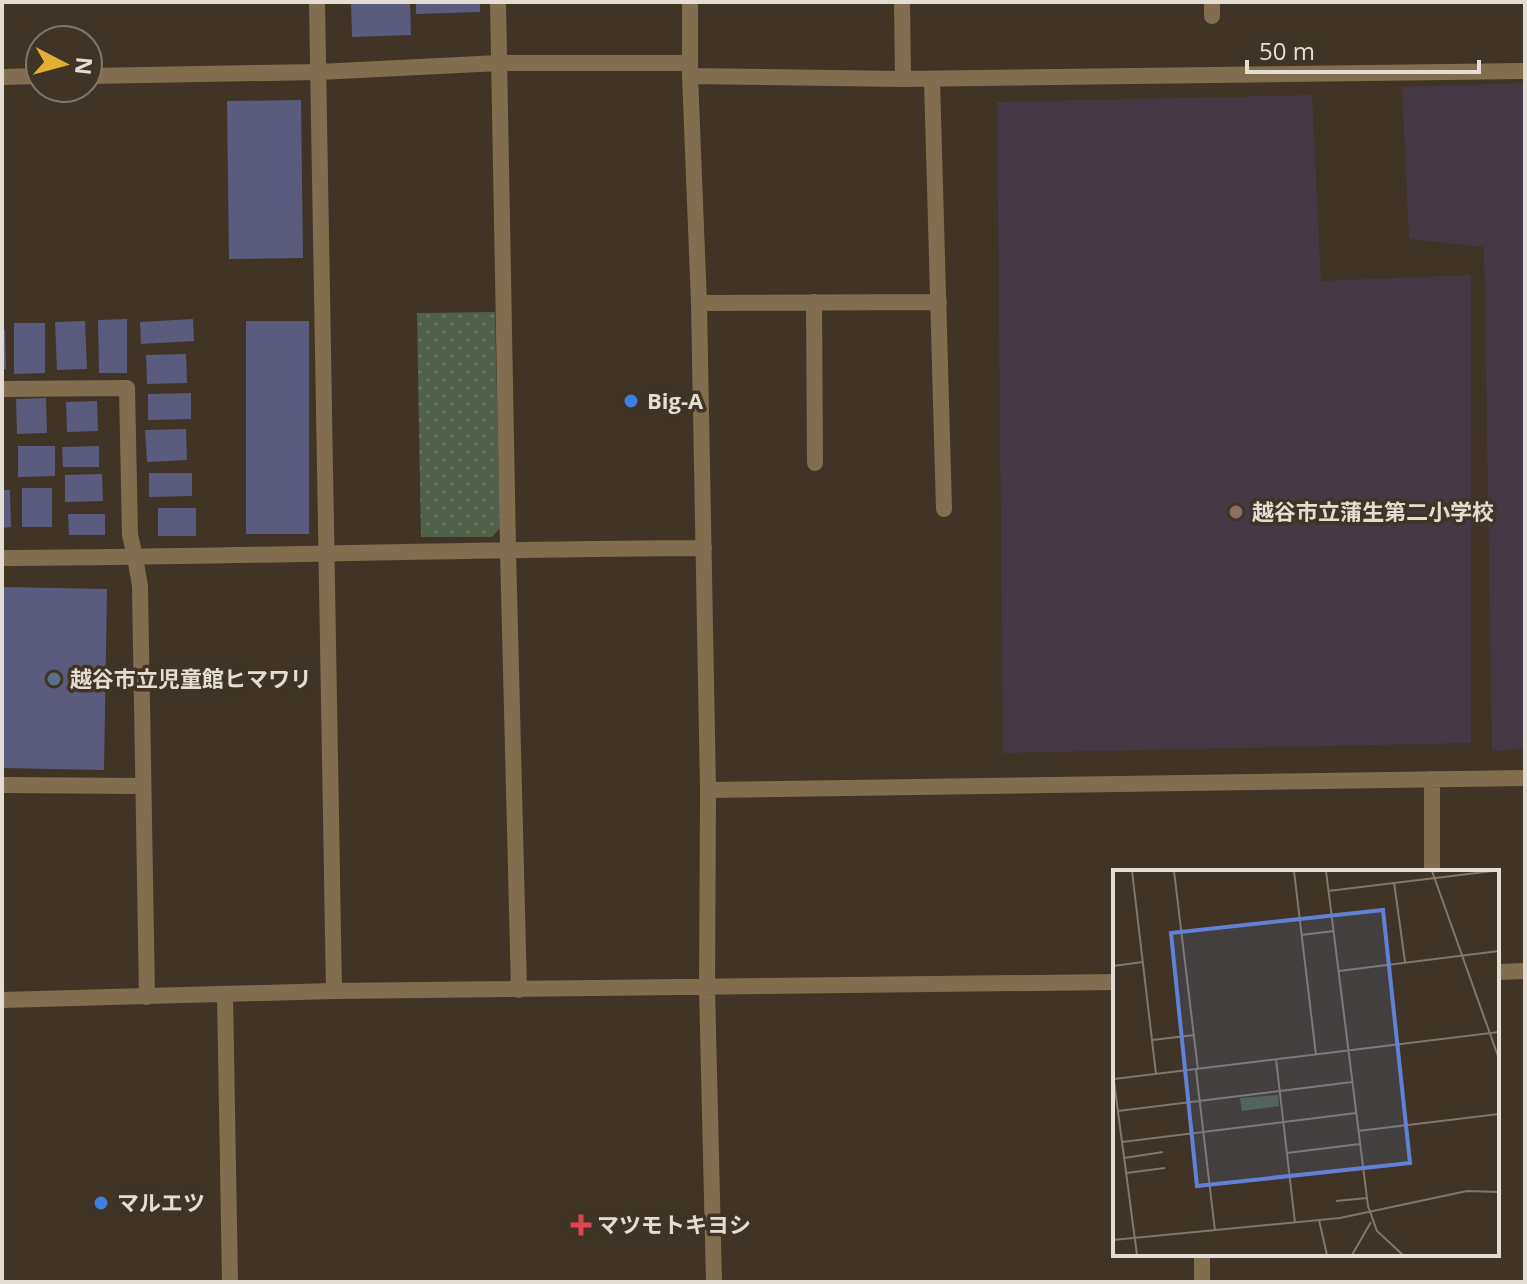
<svg xmlns="http://www.w3.org/2000/svg" width="1527" height="1284" font-family="'Open Sans','Noto Sans JP',sans-serif">
	<style>
		.education { fill: #463946 }
		.park { fill: url(#park-dots) }
		.building { fill: #5b5c7d }
		.lines { fill: none; stroke-linecap: round; stroke-linejoin: round }
		.lane { stroke: #806e4f; stroke-width: 16 }
		.street { stroke: #806e4f; stroke-width: 16 }
		.shop-dot { fill: #3f7fe0; stroke: #3f3425; stroke-width: 3 }
		.education-dot { fill: #8d6e63; stroke: #3f3425; stroke-width: 3 }
		.service-dot { fill: #5c6f8a; stroke: #3f3425; stroke-width: 3 }
		.health-dot { fill: #e0444e; stroke: #3f3425; stroke-width: 3 }
		.labels { text-anchor: middle; stroke-width: 7; stroke-linejoin: round; paint-order: stroke }
		.poi-label { font-size: 22px; font-weight: bold; fill: #e3ddd3; stroke: #3f3425; text-anchor: start }
		.inset-road { fill: none; stroke: #81786b; stroke-width: 2 }
		.view { fill: #6280d6; fill-opacity: 0.15; stroke: #6280d6; stroke-width: 4 }
		.inset-edge { fill: none; stroke: #e3ddd3; stroke-width: 4 }
	</style>
	<defs>
		<pattern id="park-dots" width="8" height="8" patternUnits="userSpaceOnUse" patternTransform="scale(2)"><rect width="8" height="8" fill="#516049"/><path d="M2 2h.1M6 6h.1" fill="none" stroke="#6a7662" stroke-width="1.8" stroke-linecap="round"/></pattern>
	</defs>
	<rect width="100%" height="100%" fill="#3f3425"/>
	<path class="education" d="M1525,83V749L1492,751L1484,247L1409,239L1402,87Z
		M1312,95L1321,281L1471,275V743L1003,753L997,102Z"/>
	<path class="park" d="M495,312L500,528L492,537H421L417,313Z"/>
	<path class="building" d="M351,2H410L411,35L352,37Z
		M416,2H480V12L416,14Z
		M301,100L303,258L229,259L227,101Z
		M127,319V373H99L98,320Z
		M193,319L194,341L141,344L140,322Z
		M85,321L87,369L57,370L55,322Z
		M246,321H309V534H246Z
		M14,323H45V373L14,374Z
		M2,330H5L6,369H2Z
		M186,354L187,383L147,384L146,355Z
		M191,393V419L148,420V394Z
		M46,398L47,433L17,434L16,399Z
		M97,401L98,431L67,432L66,402Z
		M186,429L187,460L147,462L145,430Z
		M18,446H55V476L18,477Z
		M99,446V467H63L62,447Z
		M149,473H192V496L149,497Z
		M102,474L103,501L65,502V475Z
		M22,488H52V527H22Z
		M2,490H10L11,527L2,528Z
		M158,508H196V536H158Z
		M68,514H105V535H69Z
		M2,587L107,589L104,770L2,768Z"/>
	<g class="lines">
		<path class="lane" d="M1212,2V16
			M932,79L944,509
			M814,302L815,463
			M699,303L939,302
			M2,389L127,388L130,535L135,557
			M2,785L142,786"/>
		<path class="street" d="M317,2L334,991
			M498,2L508,549L519,990
			M690,2V76L699,303L708,790L707,988L714,1282
			M902,2L903,79
			M88,76L319,72L499,63H690
			M690,76L903,79L1525,71
			M2,77L40,76
			M135,557L140,586L147,997
			M2,558C236,557 470,549 704,548
			M708,790L1525,778
			M1432,872V779
			M1497,972L1525,971
			M225,994L230,1282
			M2,1000L334,991L1115,982
			M1202,1254V1282"/>
	</g>
	<g class="shop-dot">
		<circle cx="631" cy="401" r="8"/>
		<circle cx="101" cy="1203" r="8"/>
	</g>
	<circle class="education-dot" cx="1236" cy="512" r="8"/>
	<circle class="service-dot" cx="54" cy="679" r="8"/>
	<path class="health-dot" d="M577 1213h8v8h8v8h-8v8h-8v-8h-8v-8h8z"/>
	<g class="labels">
		<g class="poi-label">
			<text x="647" y="409">Big-A</text>
			<text x="1252" y="520">越谷市立蒲生第二小学校</text>
			<text x="70" y="687">越谷市立児童館ヒマワリ</text>
			<text x="117" y="1211">マルエツ</text>
			<text x="597" y="1233">マツモトキヨシ</text>
		</g>
	</g>
	<g transform="translate(1113 870)">
		<rect width="386" height="386" fill="#3f3425"/>
		<path d="M165,225L166,236L129,241L127,228Z" fill="#516049"/>
		<path class="inset-road" d="M19,1L43,204M61,1L85,200M181,1L203,185M213,1L255,336L264,361L290,385M319,1L386,189M281,12L292,92M215,21L380,1M188,65L221,61M0,96L30,92M226,101L386,81M39,170L82,165M163,189L182,353M83,200L102,361M0,204L24,385M1,209L386,162M5,241L239,212M245,261L386,244M9,272L243,243M174,283L247,274M11,288L50,282M13,303L52,298M223,331L254,328M206,350L214,385M0,370L227,348L354,321L386,322M239,385L258,352"/>
		<path class="view" d="M270,40L297,293L84,316L58,63Z"/>
		<rect width="386" height="386" class="inset-edge"/>
	</g>
	<rect width="1527" height="1284" fill="none" stroke="#e3ddd3" stroke-width="8"/>
	<g transform="translate(64 64) rotate(96)"><circle r="38" fill="#3f3425" stroke="#81786b" stroke-width="2"/>
	<path d="M0-6L14 30L0 20L-14 30Z" fill="#e4ae35"/>
	<text y="-12" font-size="22" font-weight="bold" text-anchor="middle" fill="#e3ddd3">N</text>
	</g>
	<path d="M1247 60v12h232v-12" fill="none" stroke="#e3ddd3" stroke-width="4"/>
	<text x="1259" y="60" font-size="24" fill="#e3ddd3" stroke="#3f3425" stroke-width="6" paint-order="stroke">50 m</text>
</svg>
